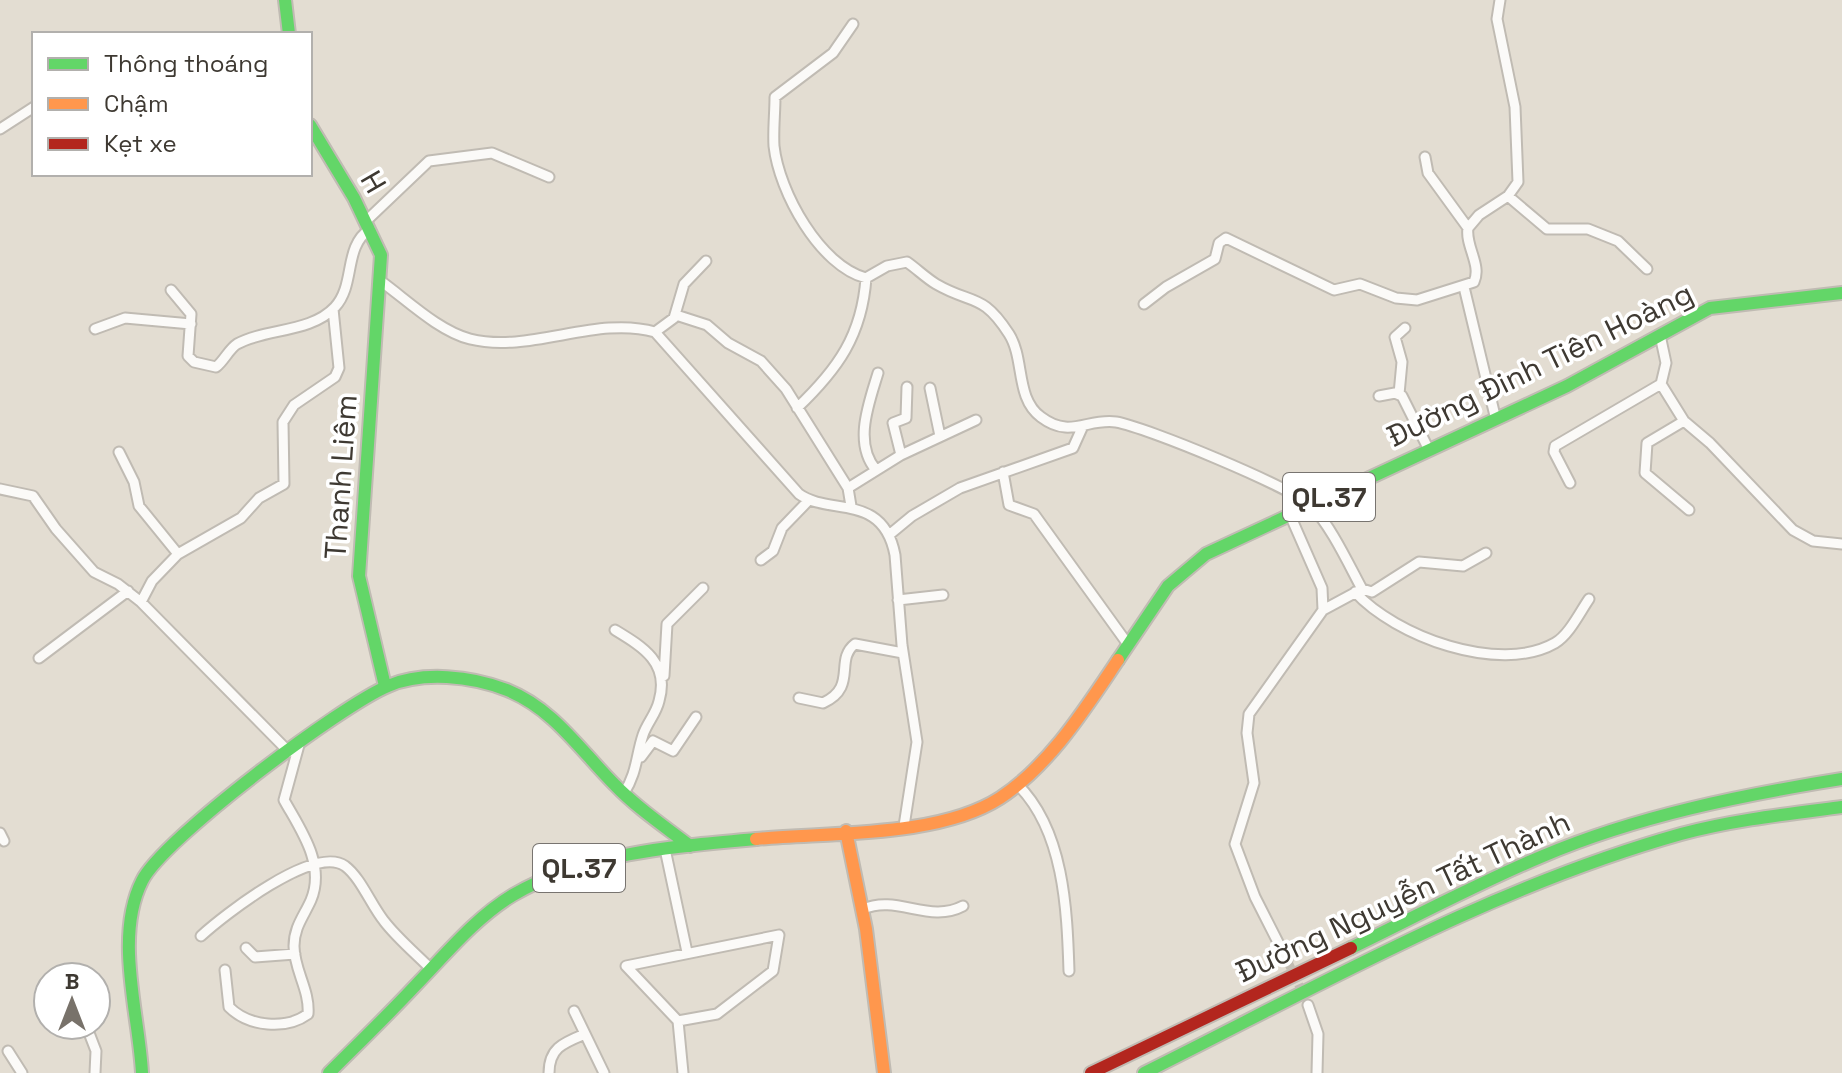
<svg xmlns="http://www.w3.org/2000/svg" width="1842" height="1073" font-family="'Space Grotesk',sans-serif">
	<style>
		.lines { fill: none; stroke-linecap: round; stroke-linejoin: round }
		.street-tunnel { stroke: #c2bcb2; stroke-width: 9; stroke-dasharray: 9 4.5; stroke-linecap: butt }
		.street-casing { stroke: #c0bbb3; stroke-width: 13 }
		.fast-casing { stroke: #c0bbb3; stroke-width: 16 }
		.slow-casing { stroke: #c0bbb3; stroke-width: 16 }
		.jam-casing { stroke: #c0bbb3; stroke-width: 16 }
		.street { stroke: #fbfaf8; stroke-width: 9 }
		.fast { stroke: #63d668; stroke-width: 12 }
		.slow { stroke: #ff974d; stroke-width: 12 }
		.jam { stroke: #b3261e; stroke-width: 12 }
		.labels { text-anchor: middle; stroke-width: 7; stroke-linejoin: round; paint-order: stroke }
		.shield { fill: #fff; stroke: #787470; stroke-width: 2 }
		.shield-label { font-size: 28px; font-weight: bold; fill: #3e3932 }
		.street-label { font-size: 30px; fill: #3e3932; stroke: #fff }
	</style>
	<rect width="100%" height="100%" fill="#e3ddd2"/>
	<g class="lines">
		<path class="street-tunnel" d="M1287,960L1305,998"/>
		<g class="street-casing">
			<path id="street" d="M853,24L833,53L775,97C775,113 773,130 774,146C779,192 820,266 866,278L887,266L907,262C917,269 926,278 936,284C972,305 982,292 1009,334C1025,359 1015,398 1041,417C1070,439 1087,418 1116,422C1146,427 1291,487 1311,506C1330,524 1349,565 1362,589
				M0,129L34,107
				M1425,157L1428,173L1468,228
				M1508,196L1547,229H1588L1618,241L1647,269
				M366,221L429,161L492,153L549,177
				M382,282C408,301 439,331 470,339C531,354 596,315 655,332L799,494C829,516 883,492 895,555L902,645L917,742L904,826
				M1464,287L1496,420
				M171,290L191,314L188,356L194,362L216,367C224,361 229,349 237,344C266,328 311,333 335,307C356,284 343,247 370,229
				M1144,304L1166,287L1215,259L1219,243L1226,238L1334,290L1360,284L1396,298L1417,300L1474,282C1482,265 1465,246 1468,228L1479,215L1508,196L1518,182L1515,107L1497,19L1500,0
				M676,315L707,325L728,343L761,361L786,389L848,488L851,506
				M95,329L125,318L191,324
				M655,332L674,318L684,284L706,261
				M1660,335L1666,363L1661,384L1684,421L1710,443L1793,530L1813,541L1842,544
				M930,388L940,436
				M1399,394L1402,362L1395,337L1405,328
				M1379,396L1395,393L1402,396L1429,450
				M797,408C838,369 862,335 866,278
				M1684,421L1647,443L1645,473L1689,510
				M119,452L134,482L139,506L178,554
				M901,455L893,423L906,418L907,387
				M876,470C853,443 869,403 878,373
				M1003,472L1009,505L1034,514L1127,643
				M1570,483L1554,452L1555,446L1661,384
				M848,488L901,455L976,420
				M0,489L33,496L56,529L94,572L118,584L141,602L289,752
				M889,535L912,516L960,488L1073,448L1082,428
				M761,560L773,551L782,528L809,500
				M1355,592C1395,636 1499,675 1555,643C1569,635 1580,612 1589,599
				M898,600L943,595
				M141,602L152,581L178,554L241,518L259,498L284,484L283,422L294,405L335,377L339,368L333,309
				M1323,610L1362,589L1372,592L1419,562L1463,566L1486,553
				M615,630C643,647 670,663 659,701C656,714 647,723 643,735C636,756 637,773 624,793
				M39,658L128,591
				M664,676L667,624L703,588
				M799,698L823,703C858,687 834,660 855,644L903,653
				M641,757L653,741L673,751L696,717
				M1017,784C1064,830 1067,909 1069,971
				M0,833L4,841
				M665,849L687,952
				M863,909C897,894 929,924 963,906
				M201,936C223,916 314,844 345,866C361,878 371,905 384,921C397,938 415,953 431,969
				M246,948L255,957L295,954
				M1287,960L1255,897L1235,844L1254,783L1247,733L1249,714L1323,610L1322,588L1290,515
				M225,970L229,1007C249,1027 286,1030 308,1014C310,990 294,970 294,946C294,927 304,916 311,900C326,864 300,829 284,800L299,745
				M1308,1005L1318,1034L1317,1073
				M574,1011L604,1073
				M678,1021L717,1014L773,971L779,935L626,966L678,1021L683,1073
				M86,1025L96,1051L95,1073
				M8,1051L22,1073
				M549,1073C549,1048 563,1043 585,1034"/>
		</g>
		<g class="fast-casing">
			<path id="fast" d="M285,0L289,34
				M310,125L354,198L381,255L359,576L385,686
				M1118,660L1168,586L1206,554L1567,386L1710,308L1842,293
				M1351,948C1415,917 1478,883 1543,856C1637,816 1742,795 1842,779
				M142,1073C139,1014 114,937 142,881C162,839 342,705 388,686C423,671 471,676 507,690C554,709 580,750 615,785C637,808 664,826 690,846
				M329,1073C358,1044 387,1016 415,986C446,954 475,918 513,895C585,853 675,846 756,839
				M1144,1073C1319,986 1492,887 1681,834C1733,820 1788,814 1842,807"/>
		</g>
		<g class="slow-casing">
			<path id="slow" d="M846,831L866,929L884,1073
				M756,839C827,832 938,838 1000,798C1050,765 1085,709 1118,660"/>
		</g>
		<g class="jam-casing">
			<path id="jam" d="M1091,1073L1351,948"/>
		</g>
		<use href="#street" class="street"/>
		<use href="#fast" class="fast"/>
		<use href="#slow" class="slow"/>
		<use href="#jam" class="jam"/>
	</g>
	<g class="labels">
		<g class="shield">
			<rect x="1283" y="473" width="92" height="48" rx="6"/>
			<rect x="533" y="844" width="92" height="48" rx="6"/>
		</g>
		<g class="shield-label">
			<text x="1329" y="507">QL.37</text>
			<text x="579" y="878">QL.37</text>
		</g>
		<g class="street-label">
			<text transform="translate(373 182) rotate(60)" y="10">H</text>
			<text transform="translate(1540 365) rotate(-26)" y="10">Đường Đinh Tiên Hoàng</text>
			<text transform="translate(341 477) rotate(-86)" y="10">Thanh Liêm</text>
			<text transform="translate(1403 897) rotate(-25)" y="10">Đường Nguyễn Tất Thành</text>
		</g>
	</g>
	<rect x="32" y="32" width="280" height="144" fill="#ffffff" stroke="#b2b0ad" stroke-width="2"/>
	<rect x="48" y="58" width="40" height="12" fill="#63d668" stroke="#b2b0ad" stroke-width="2"/>
	<text x="104" y="72" font-size="24" fill="#3e3932">Thông thoáng</text>
	<rect x="48" y="98" width="40" height="12" fill="#ff974d" stroke="#b2b0ad" stroke-width="2"/>
	<text x="104" y="112" font-size="24" fill="#3e3932">Chậm</text>
	<rect x="48" y="138" width="40" height="12" fill="#b3261e" stroke="#b2b0ad" stroke-width="2"/>
	<text x="104" y="152" font-size="24" fill="#3e3932">Kẹt xe</text>
	<g transform="translate(72 1001)"><circle r="38" fill="#ffffff" stroke="#b2b0ad" stroke-width="2"/>
	<path d="M0-6L14 30L0 20L-14 30Z" fill="#78726a"/>
	<text y="-12" font-size="22" font-weight="bold" text-anchor="middle" fill="#3e3932">B</text>
	</g>
</svg>
